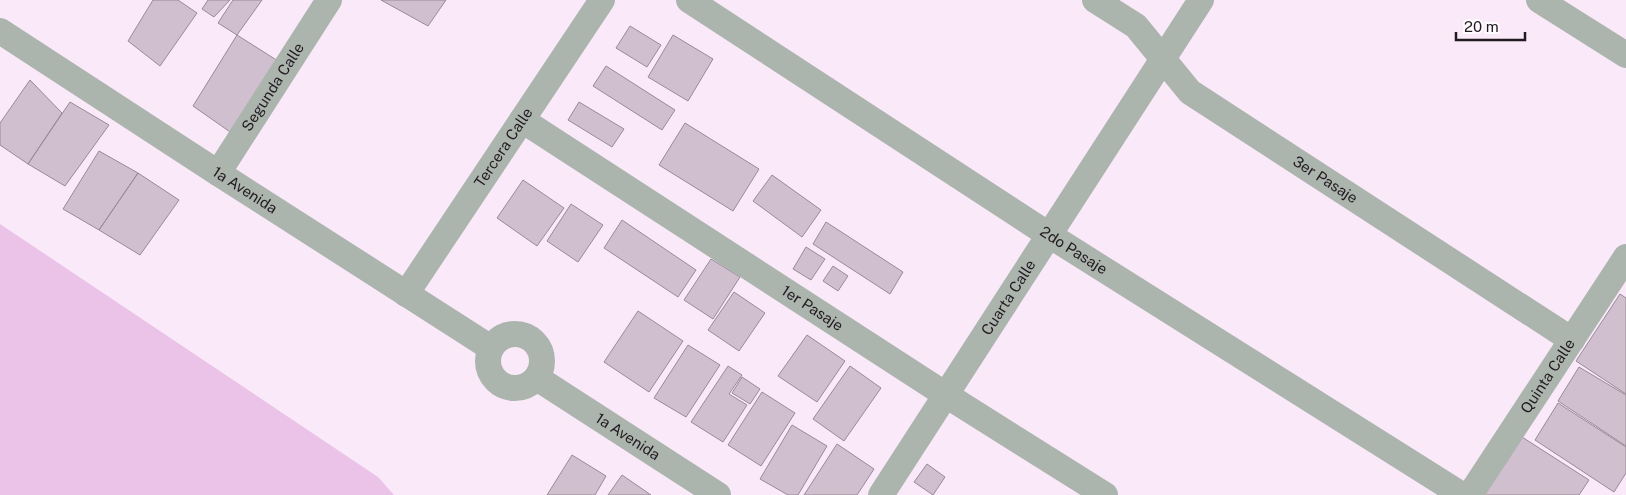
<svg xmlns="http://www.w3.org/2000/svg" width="1626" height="495" font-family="'Public Sans',sans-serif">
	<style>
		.green { fill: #ebc2e8 }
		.building { fill: #d0bfce; stroke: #9a8a99 }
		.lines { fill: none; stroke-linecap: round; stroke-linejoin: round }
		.street { stroke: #acb4ae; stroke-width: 26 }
		.labels { text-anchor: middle; stroke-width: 4; stroke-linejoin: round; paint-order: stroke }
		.street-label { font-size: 15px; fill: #211b21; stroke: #fefbfe }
	</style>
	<rect width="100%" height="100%" fill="#fae9f9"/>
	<path class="green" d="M0,224L378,477L394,495H0Z"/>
	<path class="building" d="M153,0H178L197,13L160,66L128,41Z
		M208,0H230L214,17L202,9Z
		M233,0H262L237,35L218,23Z
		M381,0H446L428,26Z
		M630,26L661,45L647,67L616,48Z
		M237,35L278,61L233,134L193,106Z
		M673,35L713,59L688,101L648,77Z
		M606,66L675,110L662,130L593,86Z
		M30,80L62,113L28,164L0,145V123Z
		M70,102L109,125L65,186L28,164Z
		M579,102L624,129L612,147L568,120Z
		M685,123L759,169L733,211L659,165Z
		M99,151L138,173L99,230L63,209Z
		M138,173L179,200L140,255L99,230Z
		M772,175L821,210L802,237L753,201Z
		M523,180L564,208L537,246L497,218Z
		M571,204L603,225L578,262L547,241Z
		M622,220L696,270L678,297L604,248Z
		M826,222L903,272L890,294L813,244Z
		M806,247L825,259L811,280L793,269Z
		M711,259L740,277L713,319L684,300Z
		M833,266L848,276L838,291L823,281Z
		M734,292L765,313L739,351L708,330Z
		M1620,294L1626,298V394L1576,361Z
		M638,311L683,341L649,392L604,362Z
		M807,335L845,361L817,402L778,376Z
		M688,345L720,365L686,417L654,398Z
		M728,366L742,375L729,394L747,405L723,442L691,422Z
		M850,366L881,388L844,441L813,419Z
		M1579,367L1626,395V446L1558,401Z
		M742,377L760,389L750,404L732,393Z
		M762,392L795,413L761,466L728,445Z
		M1558,403L1626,447V473L1614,492L1535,440Z
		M792,425L827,446L798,495H788L760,479Z
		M1522,437L1589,480L1579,495H1484Z
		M837,444L874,469L857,495H804Z
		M572,455L606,476L595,495H547Z
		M927,464L945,477L933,495L914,482Z
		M622,475L651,495H608Z"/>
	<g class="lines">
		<g class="street">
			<path id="s1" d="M689,0L1049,235L1462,495"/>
			<path id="s2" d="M1095,0L1136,26L1190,92L1572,340"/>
			<path d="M1539,0L1626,55"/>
			<path id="s3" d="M0,31L218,173L491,348"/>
			<path id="s4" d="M522,120L946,395L1105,495"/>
			<path id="s5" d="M218,173L329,0"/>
			<path id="s6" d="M406,294L602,0"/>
			<circle cx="515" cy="361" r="27"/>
			<path id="s7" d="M537,378L718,495"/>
			<path id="s8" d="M881,495L1201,0"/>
			<path id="s9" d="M1470,495L1626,257"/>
		</g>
	</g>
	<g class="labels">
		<g class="street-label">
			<text dy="5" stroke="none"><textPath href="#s5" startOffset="102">Segunda Calle</textPath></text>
			<text dy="5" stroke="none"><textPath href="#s6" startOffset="176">Tercera Calle</textPath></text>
			<text dy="5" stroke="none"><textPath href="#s2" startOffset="295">3er Pasaje</textPath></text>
			<text dy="5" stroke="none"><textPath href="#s3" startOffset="292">1a Avenida</textPath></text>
			<text dy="5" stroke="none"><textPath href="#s1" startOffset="459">2do Pasaje</textPath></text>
			<text dy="5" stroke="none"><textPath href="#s8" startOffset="235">Cuarta Calle</textPath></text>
			<text dy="5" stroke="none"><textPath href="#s4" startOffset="346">1er Pasaje</textPath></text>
			<text dy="5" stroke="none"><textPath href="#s9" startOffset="142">Quinta Calle</textPath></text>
			<text dy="5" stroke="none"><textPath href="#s7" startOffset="108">1a Avenida</textPath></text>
		</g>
	</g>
	<path d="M1456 32v8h69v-8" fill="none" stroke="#211b21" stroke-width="2.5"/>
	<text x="1464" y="32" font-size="15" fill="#211b21" stroke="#fefbfe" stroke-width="4" paint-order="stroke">20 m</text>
</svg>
